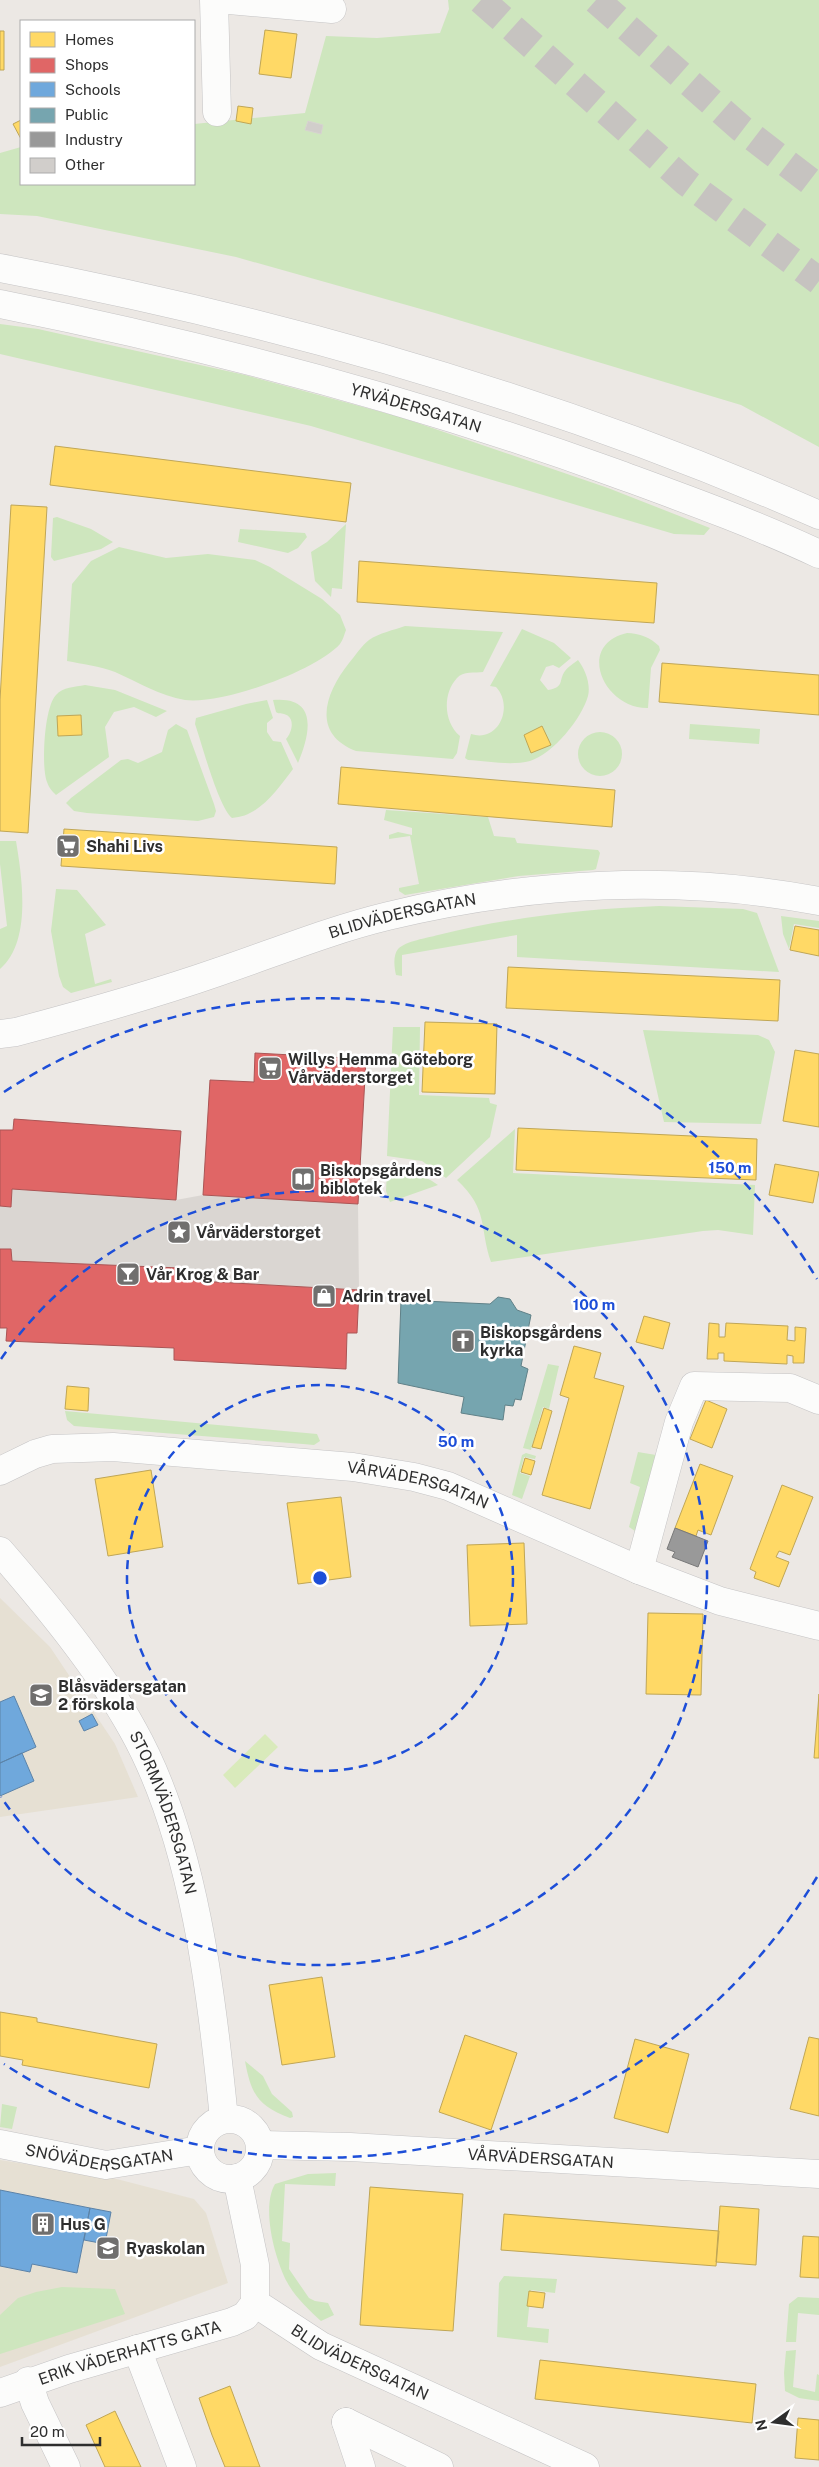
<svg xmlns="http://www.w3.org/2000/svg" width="819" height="2467" font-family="'Public Sans',sans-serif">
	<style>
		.education { fill: #e6e0d3 }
		.green { fill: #cee6be }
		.pitch { fill: #d9eabb }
		.plaza { fill: #dad6d2 }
		.homes { fill: #ffd966; stroke: #c0a655 }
		.shops { fill: #e06666; stroke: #ab5555 }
		.schools { fill: #6fa8dc; stroke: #5c83a8 }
		.public { fill: #76a5af; stroke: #608188 }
		.industry { fill: #999; stroke: #797979 }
		.building { fill: #d1cecb; stroke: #d7d4d0 }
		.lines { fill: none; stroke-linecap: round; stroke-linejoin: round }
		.highway-tunnel { stroke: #c6c3c0; stroke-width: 28; stroke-dasharray: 28 14; stroke-linecap: butt }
		.minor-casing { stroke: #c5c4c5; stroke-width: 29 }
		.minor { stroke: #fcfcfb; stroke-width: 28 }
		.ring { fill: none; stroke: #1d4ed8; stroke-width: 2.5; stroke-dasharray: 9 6 }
		.labels { text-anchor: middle; stroke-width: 5; stroke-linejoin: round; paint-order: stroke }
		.street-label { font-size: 16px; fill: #2e2e2e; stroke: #fff }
		.poi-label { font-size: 16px; font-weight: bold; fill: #2e2e2e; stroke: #fff; text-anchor: start }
		.centre { fill: #1d4ed8; stroke: #fff; stroke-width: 2.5 }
		.ring-label { font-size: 15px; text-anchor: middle; font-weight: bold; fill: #1d4ed8; stroke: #fff; stroke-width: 5; stroke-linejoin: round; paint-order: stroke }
	</style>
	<rect width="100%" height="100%" fill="#ece8e4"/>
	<path class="education" d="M0,1598L50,1647L115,1744L138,1797L0,1817Z
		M0,2160L109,2177L194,2199L206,2213L228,2283L0,2367Z"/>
	<path class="green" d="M448,0H819V447L741,405L435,313L236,257L37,216L0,214V153L21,147V184H194V124L305,113L326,36L377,38L440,33L449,9Z
		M0,324L38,329L245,375L400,417L608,488L710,528L704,535L674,534L311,426L0,354Z
		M57,517L91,529L113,542L101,549L54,561L51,557L53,518Z
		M346,524L342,589L332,588L331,597L315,581L311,552L327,542Z
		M240,529L305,533L307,537L298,548L288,553L238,542Z
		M119,547L166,558L208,554L255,560L270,567L322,599L340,615L346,630C344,635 343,640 340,644C316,671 221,705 185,700C160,696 138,682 115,672C100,666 82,664 67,661L72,584L91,561Z
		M405,626L503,632L483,672C475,673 463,671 457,678C442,694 444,723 460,736L457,753L453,759L356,751C310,733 326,692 349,663C355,656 362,645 369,640C379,633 394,630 405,626Z
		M522,629L554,643L571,658L559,668L553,665L546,667L540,680L548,690C565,687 558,681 565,671C568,667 574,663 578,660C585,669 591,684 588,696C582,718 553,754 530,761C511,766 487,761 468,760L465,758L471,734C499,743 514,706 496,687L490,686Z
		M627,633C639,633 651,638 659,646L660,650L651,668L648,708C604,709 575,645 627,633Z
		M85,685L115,690L167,711L156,717L134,707L114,712L105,727L109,757L56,795C52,791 49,788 47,782C41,767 44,707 56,695C63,687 75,687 85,685Z
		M267,700L273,718L267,723V732L273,741L281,742L293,769C278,789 259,817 232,818C218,806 202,744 195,724L196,718L246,704Z
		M273,700C319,696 310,734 298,763L286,739C292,733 296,717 284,714C281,713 278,714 276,712Z
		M176,724L187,730L214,804L216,811L214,817L198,821L87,813L74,811L66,803L71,798L121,760L128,759L138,763L162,752L168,730Z
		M690,724L760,729L759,744L689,739Z
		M578 754a22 22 0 1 1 44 0a22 22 0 1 1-44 0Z
		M386,810L488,817L494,836L515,838L517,843L598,850L600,853L596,869L593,870L519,876L405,895L399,891V888L419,884L410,836L389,839V835L398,832L412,835V828L384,820Z
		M0,841H16C22,877 32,942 0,969V929L7,926L0,864Z
		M56,889L77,890L106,925L85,934L95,984L111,979L112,982L71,993L63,987L59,976L51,931Z
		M659,906L743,909L757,913L779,972L517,957V935L402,955V976L396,975C394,967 393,955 398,949C406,941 427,938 438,935C511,917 584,909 659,906Z
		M781,916L819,921V928L794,924L789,949L783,934Z
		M393,1027H420L419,1095L489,1098L490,1103L497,1105L490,1137L446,1178L422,1161L387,1156Z
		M643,1030L758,1035L769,1040L775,1052L761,1124L664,1122Z
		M515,1129L513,1173L755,1185L753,1235L718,1230L703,1231L491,1262C479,1227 489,1210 457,1180Z
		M387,1171C407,1171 422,1173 438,1185L390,1202L386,1191Z
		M548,1364L559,1366L549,1409L543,1407L531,1450L523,1448Z
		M65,1411L317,1434L320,1441L314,1445L303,1444L74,1426L67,1420Z
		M638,1452L656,1455L632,1552L630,1551L635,1531L629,1527L640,1487L630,1483Z
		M526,1453L536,1456L535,1459L524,1457L520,1473L530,1476L522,1499L512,1495L522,1455Z
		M245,2061L263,2076L272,2094L292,2112L293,2117L290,2118C258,2106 251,2094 245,2061Z
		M2,2104L17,2107L12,2129L0,2127Z
		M336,2173L335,2186L285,2184L282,2241L290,2243L289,2269L309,2298L315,2301L328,2303L334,2315L321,2321C309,2310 295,2297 287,2282C275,2259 261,2208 275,2184L308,2174Z
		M504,2276L557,2279L555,2293L531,2290L527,2327L549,2329L548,2343L497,2337L499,2283Z
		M62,2287L115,2289L125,2314L0,2354V2315L18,2298L36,2292Z
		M798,2297L819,2298V2315L798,2313L796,2342H786L789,2304Z
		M796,2350L793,2387L815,2392L817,2374L819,2375V2401L799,2398L785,2391L784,2373L786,2351Z"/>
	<path class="pitch" d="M265,1734L278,1747L235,1788L223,1775Z"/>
	<path class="plaza" d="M12,1189L176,1200L203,1195L358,1204L359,1290L180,1280V1268L12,1261L11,1249H0V1206L11,1207Z"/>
	<path class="homes" d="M265,30L297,34L291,78L259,74Z
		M0,31H4V70H0Z
		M238,106L253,108L251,124L236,121Z
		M21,120V139L13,124Z
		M55,446L351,483L346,522L50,485Z
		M11,505L47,507L28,833L0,831V700Z
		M359,561L657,583L654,623L357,602Z
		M662,663L819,675V715L659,702Z
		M81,715L82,735L58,736L57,716Z
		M542,726L551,745L531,753L524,735Z
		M341,767L615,790L612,827L338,804Z
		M64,829L337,847L335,884L61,866Z
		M795,926L819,930V956L790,950Z
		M508,967L780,980L778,1021L506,1008Z
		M425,1022L497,1024L495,1094L422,1092Z
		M795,1050L819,1054V1127L783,1121Z
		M518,1128L757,1139L756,1180L516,1170Z
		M775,1164L819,1172L813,1203L769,1195Z
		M644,1316L670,1323L663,1349L636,1342Z
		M709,1323L719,1324V1337H725L726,1323L788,1326L787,1340L795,1341V1327L806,1328L804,1363H793V1356L787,1355V1364L724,1361V1353H718V1359H707Z
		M574,1346L601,1353L594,1378L624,1386L590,1509L542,1495L569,1398L560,1395Z
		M67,1386L89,1388L88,1411L65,1409Z
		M706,1400L727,1409L712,1448L690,1439Z
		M544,1408L552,1411L541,1449L532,1447Z
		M525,1458L535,1461L531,1475L521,1472Z
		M700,1464L733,1476L711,1535L698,1530L696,1536L675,1528Z
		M151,1470L163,1547L108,1556L95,1479Z
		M782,1485L813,1497L790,1555L779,1551L776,1557L789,1562L779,1587L754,1578L756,1572L750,1569Z
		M341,1497L351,1577L298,1584L287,1503Z
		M524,1543L527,1624L470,1626L467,1545Z
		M648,1613L703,1614L701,1695L646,1694Z
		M819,1694V1758H814Z
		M322,1977L335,2057L282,2065L269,1985Z
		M0,2012L37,2018V2022L157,2044L149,2088L22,2065L23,2060L0,2056Z
		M465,2035L517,2053L491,2130L439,2112Z
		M809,2037L819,2039V2116L790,2109Z
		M635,2039L689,2054L668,2133L614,2118Z
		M370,2187L463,2194L453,2331L360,2325Z
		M720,2206L759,2209L756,2265L716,2262Z
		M504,2214L719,2231L716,2266L501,2250Z
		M803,2236L819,2237V2278L800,2277Z
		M529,2291L545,2293L543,2308L527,2306Z
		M540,2360L756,2384L752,2423L535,2399Z
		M230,2386L260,2467H225L212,2435L199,2398Z
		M115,2411L141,2467H105L86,2425Z
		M798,2418L819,2420V2460L795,2458Z"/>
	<path class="shops" d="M255,1053L366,1059L358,1204L203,1195L210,1080L254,1082Z
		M14,1119L181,1131L176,1200L12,1189L11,1207L0,1206V1130H13Z
		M0,1249H11L12,1261L180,1268V1280L359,1290L357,1333H347L346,1369L174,1360V1348L6,1341L7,1328H0Z"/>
	<path class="schools" d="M14,1696L36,1747L0,1763V1702Z
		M92,1714L98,1725L84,1731L79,1721Z
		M22,1753L34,1781L0,1796V1763Z
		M0,2190L90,2208L77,2273L32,2264L30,2272L0,2266Z
		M90,2208L111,2212L105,2244L84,2240Z"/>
	<path class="public" d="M498,1297L510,1299L517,1310L531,1315L521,1366L528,1369L521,1400L515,1399L513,1406L505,1405L503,1420L461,1413L464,1397L398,1383L401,1300L490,1304Z"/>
	<path class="industry" d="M675,1528L708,1541L698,1567L672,1557L675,1552L667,1549Z"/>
	<path class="building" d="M308,121L323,125L321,134L305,130Z"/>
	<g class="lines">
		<path class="highway-tunnel" d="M481,0L686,182L819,281
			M596,0L742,129L819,188"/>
		<g class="minor-casing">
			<g id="minor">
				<path d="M214,0L217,112"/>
				<path d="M229,0L332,9"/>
				<path d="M0,268C281,321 557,400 819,515"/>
				<path id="s1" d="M0,304C209,346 414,400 615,473C683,498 753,523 819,554"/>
				<path id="s2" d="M0,1034L16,1032C84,1014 152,995 218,972C274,953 330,930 388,916C528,882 677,874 819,901"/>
				<path id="s3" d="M0,1471L35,1454L52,1449L113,1447L353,1467L414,1477L448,1486L639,1570L720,1601L819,1626"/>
				<path id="s4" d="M0,1551C46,1604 99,1668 133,1730C194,1839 212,1995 224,2119"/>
				<path d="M639,1570L679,1422L694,1386L790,1388L819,1400"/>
				<circle cx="230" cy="2149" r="30"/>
				<path id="s5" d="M0,2144L106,2165L200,2150"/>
				<path id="s6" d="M261,2145L350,2147L819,2174"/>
				<path d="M237,2178L255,2265V2303"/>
				<path id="s7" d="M255,2303L321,2346L585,2467"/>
				<path d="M137,2349L182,2467"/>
				<path d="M28,2381L35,2403L66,2467"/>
				<path id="s8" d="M0,2393L69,2369L232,2322L245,2316L255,2303"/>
				<path d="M346,2422L439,2467"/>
				<path d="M346,2422L361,2467"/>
			</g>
		</g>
		<use href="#minor" class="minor"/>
	</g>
	<g class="ring">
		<circle cx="320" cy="1578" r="193"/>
		<path d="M1 1359A387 387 0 1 1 1 1797"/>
		<path d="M817 1877A580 580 0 0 1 4 2064M4 1092A580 580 0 0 1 817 1279"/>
	</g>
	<defs>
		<g id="supermarket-square" transform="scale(1.25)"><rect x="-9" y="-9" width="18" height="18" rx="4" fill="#706f6e" stroke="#fff"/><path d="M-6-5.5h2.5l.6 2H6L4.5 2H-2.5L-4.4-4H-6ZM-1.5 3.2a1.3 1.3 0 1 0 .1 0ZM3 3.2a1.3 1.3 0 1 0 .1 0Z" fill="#fff"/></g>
		<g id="library-square" transform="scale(1.25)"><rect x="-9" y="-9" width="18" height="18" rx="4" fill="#706f6e" stroke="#fff"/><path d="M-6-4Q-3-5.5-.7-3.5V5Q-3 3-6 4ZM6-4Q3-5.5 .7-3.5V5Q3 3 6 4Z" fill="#fff"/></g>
		<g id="sight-square" transform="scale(1.25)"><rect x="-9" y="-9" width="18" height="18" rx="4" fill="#706f6e" stroke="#fff"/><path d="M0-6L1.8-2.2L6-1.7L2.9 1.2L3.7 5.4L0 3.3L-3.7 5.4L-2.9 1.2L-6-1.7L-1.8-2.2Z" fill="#fff"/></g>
		<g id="bar-square" transform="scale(1.25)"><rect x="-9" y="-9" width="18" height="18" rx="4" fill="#706f6e" stroke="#fff"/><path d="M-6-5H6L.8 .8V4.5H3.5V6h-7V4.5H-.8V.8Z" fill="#fff"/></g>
		<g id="shop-square" transform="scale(1.25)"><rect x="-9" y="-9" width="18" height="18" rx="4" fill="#706f6e" stroke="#fff"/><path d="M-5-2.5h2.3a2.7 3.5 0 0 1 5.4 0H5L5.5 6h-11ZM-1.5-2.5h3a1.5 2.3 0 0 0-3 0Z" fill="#fff"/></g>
		<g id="church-square" transform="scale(1.25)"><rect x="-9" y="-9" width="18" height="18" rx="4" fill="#706f6e" stroke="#fff"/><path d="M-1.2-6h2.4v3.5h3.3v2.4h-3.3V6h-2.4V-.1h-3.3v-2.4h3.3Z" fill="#fff"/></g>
		<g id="school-square" transform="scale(1.25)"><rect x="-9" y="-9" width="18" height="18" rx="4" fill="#706f6e" stroke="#fff"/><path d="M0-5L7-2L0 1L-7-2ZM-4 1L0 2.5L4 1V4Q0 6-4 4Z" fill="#fff"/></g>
		<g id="building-square" transform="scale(1.25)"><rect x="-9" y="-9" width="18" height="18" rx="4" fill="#706f6e" stroke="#fff"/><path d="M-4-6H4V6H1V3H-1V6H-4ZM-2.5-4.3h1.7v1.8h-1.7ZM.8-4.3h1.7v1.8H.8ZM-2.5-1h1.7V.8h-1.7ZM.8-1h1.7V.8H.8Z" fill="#fff"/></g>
	</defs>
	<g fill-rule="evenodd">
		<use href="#supermarket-square" x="68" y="846"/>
		<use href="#supermarket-square" x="270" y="1068"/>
		<use href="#library-square" x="303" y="1179"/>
		<use href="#sight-square" x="179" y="1232"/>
		<use href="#bar-square" x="128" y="1274"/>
		<use href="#shop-square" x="324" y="1296"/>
		<use href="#church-square" x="463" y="1341"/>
		<use href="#school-square" x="41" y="1695"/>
		<use href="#building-square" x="43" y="2224"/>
		<use href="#school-square" x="108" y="2248"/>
	</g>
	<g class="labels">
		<g class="street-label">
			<text dy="6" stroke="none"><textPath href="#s1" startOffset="429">YRVÄDERSGATAN</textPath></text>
			<text dy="6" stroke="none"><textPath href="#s2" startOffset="420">BLIDVÄDERSGATAN</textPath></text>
			<text dy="6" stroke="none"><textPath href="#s3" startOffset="426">VÅRVÄDERSGATAN</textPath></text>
			<text dy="6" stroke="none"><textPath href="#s4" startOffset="312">STORMVÄDERSGATAN</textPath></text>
			<text dy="6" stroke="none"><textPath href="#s5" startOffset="101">SNÖVÄDERSGATAN</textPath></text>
			<text dy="6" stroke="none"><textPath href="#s6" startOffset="280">VÅRVÄDERSGATAN</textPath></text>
			<text dy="6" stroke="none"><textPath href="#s8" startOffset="136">ERIK VÄDERHATTS GATA</textPath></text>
			<text dy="6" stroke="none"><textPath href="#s7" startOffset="121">BLIDVÄDERSGATAN</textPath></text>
		</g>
		<g class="poi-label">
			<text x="86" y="852">Shahi Livs</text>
			<text x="288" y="1065">Willys Hemma Göteborg<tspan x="288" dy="18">Vårväderstorget</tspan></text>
			<text x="320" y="1176">Biskopsgårdens<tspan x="320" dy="18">biblotek</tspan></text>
			<text x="196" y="1238">Vårväderstorget</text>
			<text x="146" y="1280">Vår Krog &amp; Bar</text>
			<text x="342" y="1302">Adrin travel</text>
			<text x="480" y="1338">Biskopsgårdens<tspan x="480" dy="18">kyrka</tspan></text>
			<text x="58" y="1692">Blåsvädersgatan<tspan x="58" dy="18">2 förskola</tspan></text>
			<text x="60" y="2230">Hus G</text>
			<text x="126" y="2254">Ryaskolan</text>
		</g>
	</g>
	<circle cx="320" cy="1578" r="8" class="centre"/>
	<g class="ring-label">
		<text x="730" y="1173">150 m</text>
		<text x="594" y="1310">100 m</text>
		<text x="456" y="1447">50 m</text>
	</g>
	<rect x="20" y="20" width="175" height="165" fill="#ffffff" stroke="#ababab"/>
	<rect x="30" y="32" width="25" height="15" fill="#ffd966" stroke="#ababab"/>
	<text x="65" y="45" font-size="15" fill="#2e2e2e">Homes</text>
	<rect x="30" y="58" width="25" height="15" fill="#e06666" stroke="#ababab"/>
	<text x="65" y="70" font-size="15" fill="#2e2e2e">Shops</text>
	<rect x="30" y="82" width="25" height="15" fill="#6fa8dc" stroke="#ababab"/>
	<text x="65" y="95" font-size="15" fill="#2e2e2e">Schools</text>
	<rect x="30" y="108" width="25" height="15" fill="#76a5af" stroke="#ababab"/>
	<text x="65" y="120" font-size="15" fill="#2e2e2e">Public</text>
	<rect x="30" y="132" width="25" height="15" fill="#999999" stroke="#ababab"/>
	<text x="65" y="145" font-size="15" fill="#2e2e2e">Industry</text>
	<rect x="30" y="158" width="25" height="15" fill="#d1cecb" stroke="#ababab"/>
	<text x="65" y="170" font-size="15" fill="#2e2e2e">Other</text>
	<g transform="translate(774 2422) rotate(256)" stroke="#ffffff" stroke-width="4" paint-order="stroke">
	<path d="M0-4L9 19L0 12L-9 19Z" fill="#2e2e2e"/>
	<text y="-8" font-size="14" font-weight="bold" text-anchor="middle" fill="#2e2e2e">N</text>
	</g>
	<path d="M22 2437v8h78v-8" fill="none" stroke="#2e2e2e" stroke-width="2.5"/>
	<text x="30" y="2437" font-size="15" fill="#2e2e2e" stroke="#ffffff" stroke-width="4" paint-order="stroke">20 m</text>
</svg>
